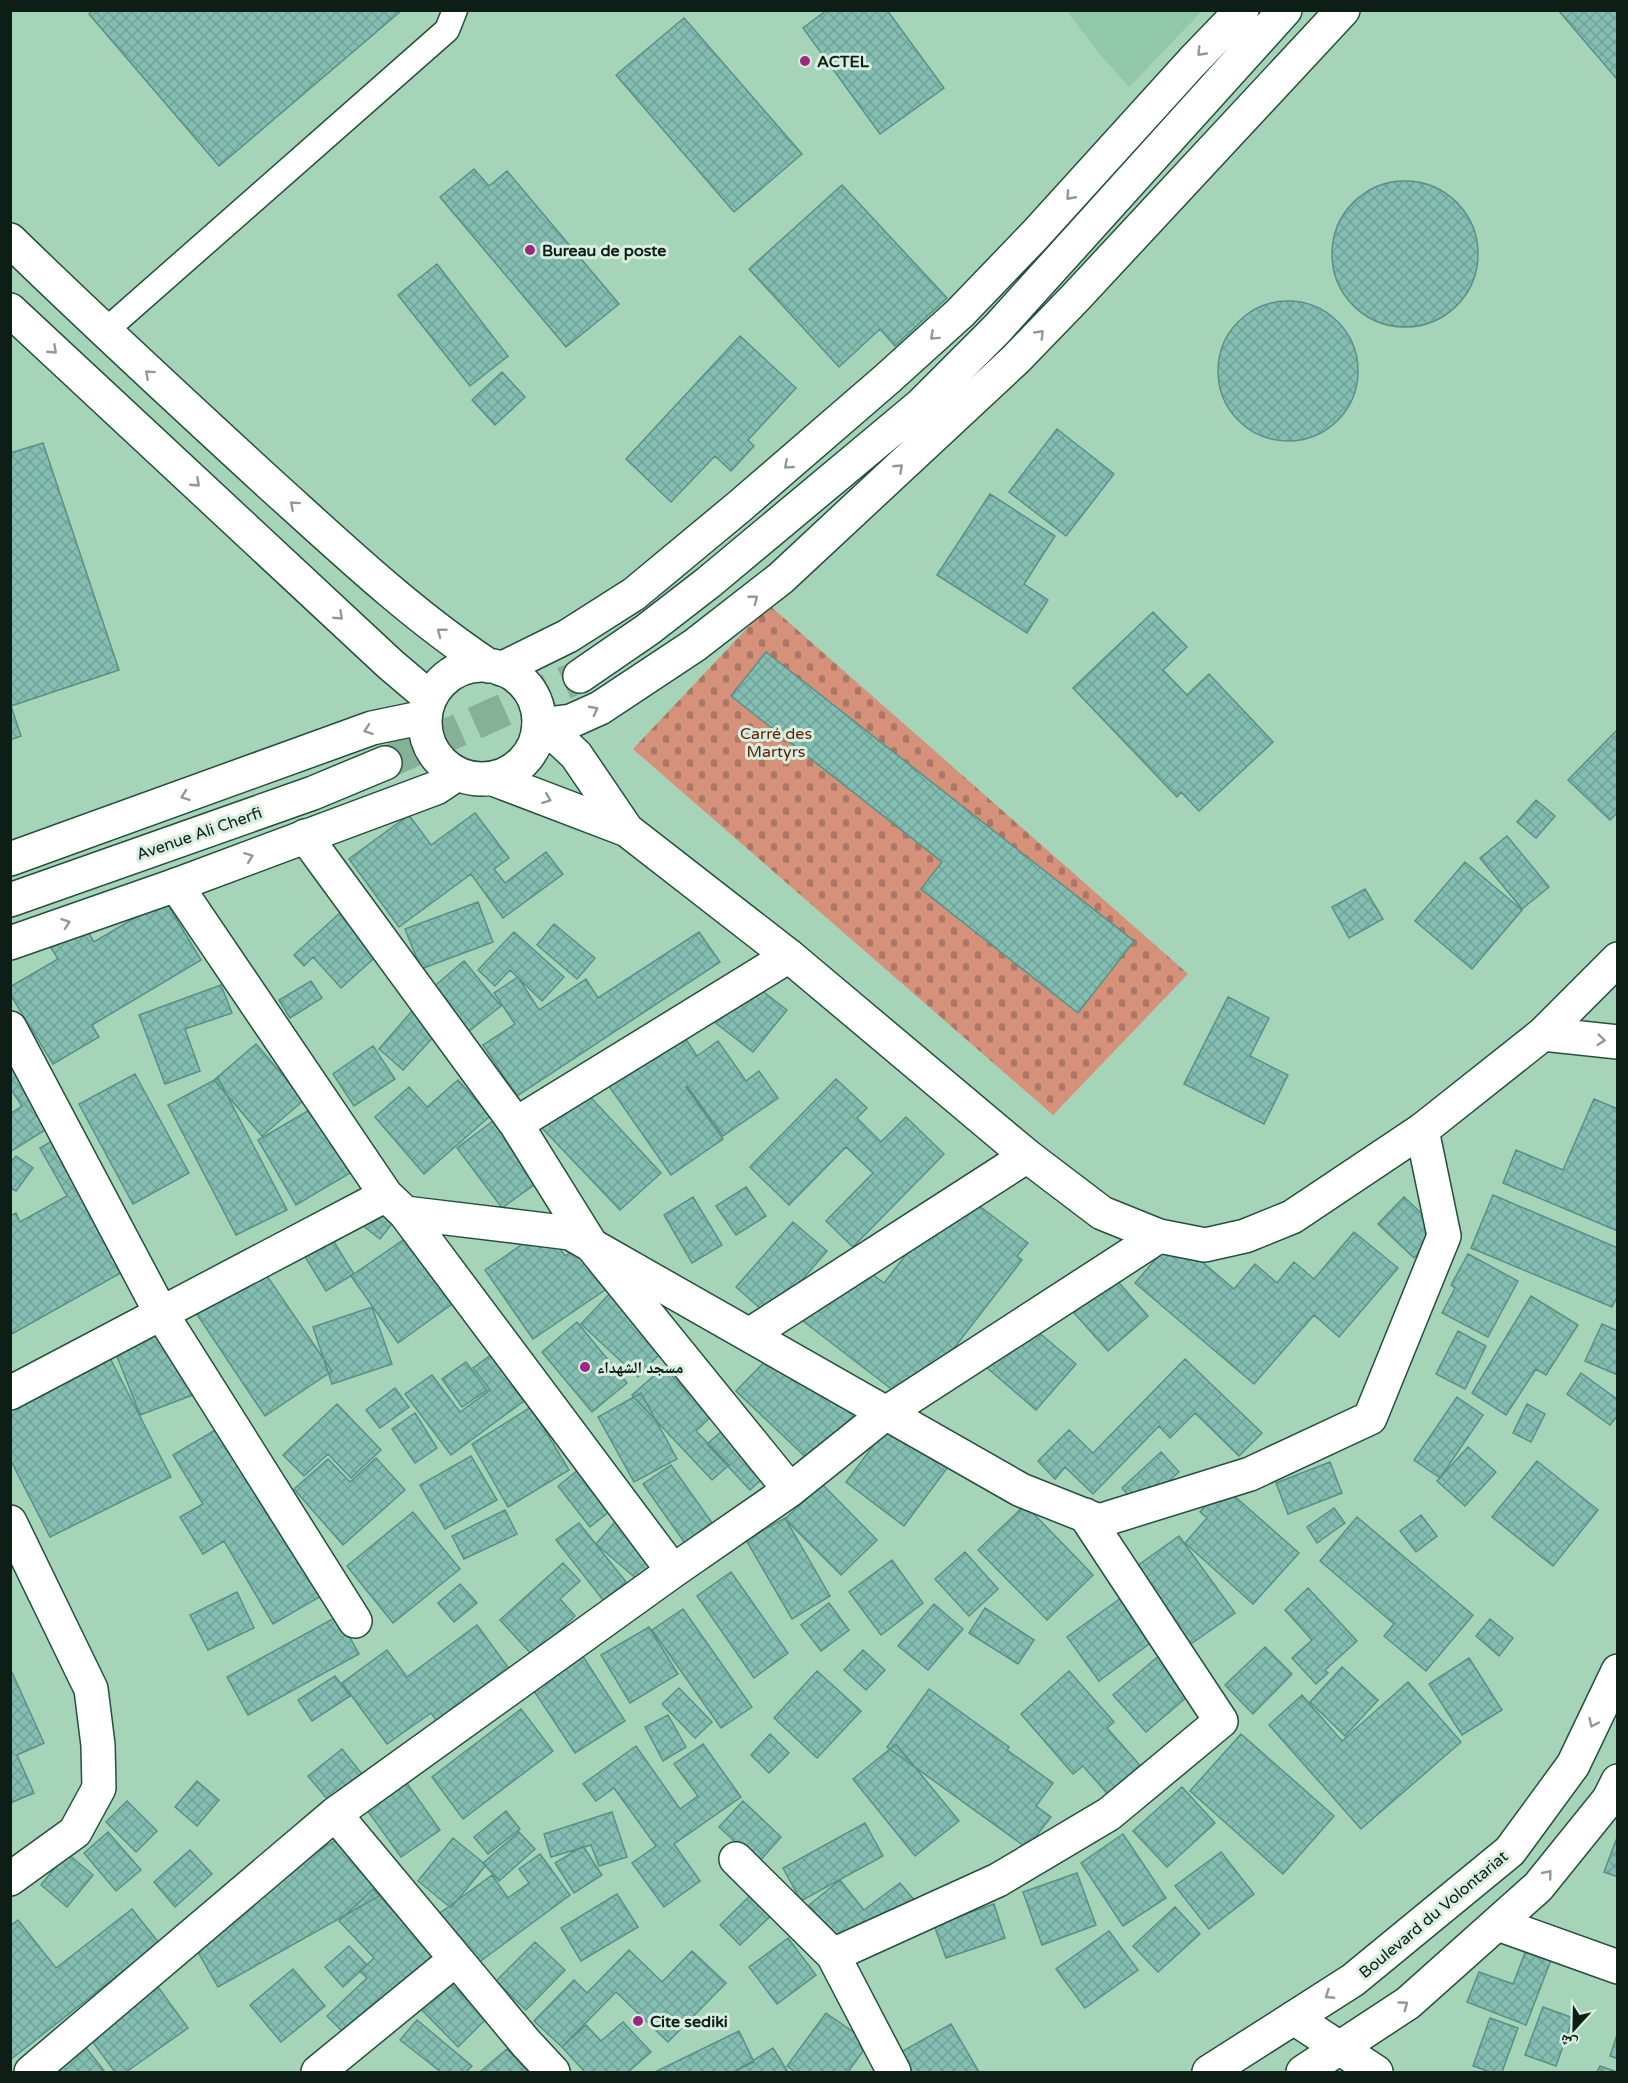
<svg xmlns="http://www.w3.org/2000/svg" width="1628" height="2083" font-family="'Varela Round','Noto Naskh Arabic',sans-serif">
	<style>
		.built { fill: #91c7aa }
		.cemetery { fill: url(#cemetery-stones) }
		.building { fill: url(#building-cross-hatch); stroke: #589185; stroke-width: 1.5 }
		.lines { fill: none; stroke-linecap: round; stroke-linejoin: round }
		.minor-tunnel { stroke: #86b098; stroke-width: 33; stroke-dasharray: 33 16; stroke-linecap: butt }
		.service-casing { stroke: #25513b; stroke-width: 27 }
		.minor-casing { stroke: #25513b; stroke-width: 36 }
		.tertiary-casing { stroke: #25513b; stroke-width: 36 }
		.secondary-casing { stroke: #25513b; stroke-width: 36 }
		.service { stroke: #fff; stroke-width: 24 }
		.minor { stroke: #fff; stroke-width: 33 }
		.tertiary { stroke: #fff; stroke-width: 33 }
		.secondary { stroke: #fff; stroke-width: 33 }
		.oneway { stroke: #929a96 }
		.poi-dot { fill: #9d2780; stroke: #d7eee0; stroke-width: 2 }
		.labels { text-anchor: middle; stroke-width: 6; stroke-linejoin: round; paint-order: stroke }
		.poi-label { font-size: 16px; font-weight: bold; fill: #0c1e15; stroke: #d7eee0; text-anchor: start }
		.park-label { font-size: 16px; fill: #631e00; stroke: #d7eee0 }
		.street-label { font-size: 16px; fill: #0c1e15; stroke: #d7eee0 }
	</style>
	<defs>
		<pattern id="cemetery-stones" width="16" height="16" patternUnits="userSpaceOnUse" patternTransform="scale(1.5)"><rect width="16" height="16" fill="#d5917a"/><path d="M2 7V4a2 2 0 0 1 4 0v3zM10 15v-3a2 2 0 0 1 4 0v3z" fill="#ab7663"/></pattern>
		<pattern id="building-cross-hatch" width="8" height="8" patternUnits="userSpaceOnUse" patternTransform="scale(1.5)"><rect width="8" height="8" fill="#84beb2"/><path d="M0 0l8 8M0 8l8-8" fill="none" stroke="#71a398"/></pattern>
	</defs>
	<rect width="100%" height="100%" fill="#a5d4b9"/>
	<path class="built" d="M1067,11H1202L1129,87L1099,53Z"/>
	<path class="cemetery" d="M769,605L1188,974L1053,1115L633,749Z"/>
	<path class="building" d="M93,10H402L219,166L89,14Z
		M827,10H887L944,88L880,134L803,28Z
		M1558,10H1618V76L1616,78Z
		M684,18L802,154L734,212L616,75Z
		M474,169L489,186L507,171L619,304L566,347L440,197Z
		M1332 254a73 73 0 1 1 146 0a73 73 0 1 1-146 0Z
		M842,185L947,298L895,346L880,329L839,367L749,269Z
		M437,264L508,356L470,386L398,295Z
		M1218 371a70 70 0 1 1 140 0a70 70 0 1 1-140 0Z
		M740,336L796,388L748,440L754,446L731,471L715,456L671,502L626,459Z
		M502,372L525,397L495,425L472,400Z
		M1057,429L1114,474L1066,536L1009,492Z
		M43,443L119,670L11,706L21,736L10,740V453Z
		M990,494L1055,536L1024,584L1048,600L1027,633L937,575Z
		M1153,612L1187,647L1163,670L1187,695L1209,674L1273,742L1199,811L1181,792L1177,797L1073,688Z
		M766,652L1134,941L1078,1013L921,889L942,862L731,696Z
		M1618,729V812L1610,820L1568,780Z
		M1536,800L1555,816L1536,838L1517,822Z
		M475,813L509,858L494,869L505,883L546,852L563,874L503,918L471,874L399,927L349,859L409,815L431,845Z
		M1507,836L1549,887L1522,909L1480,858Z
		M1465,862L1522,910L1472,969L1415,921Z
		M1365,889L1383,919L1349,938L1332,907Z
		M165,900L201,960L92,1025L99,1037L53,1064L10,994V987L58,959L51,948L85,927L94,942Z
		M478,902L493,942L421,969L405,929Z
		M342,911L380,953L341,988L313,957L304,966L294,955Z
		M554,924L595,958L577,979L537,945Z
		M514,932L564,977L542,1001L510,970L495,986L478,970Z
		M699,932L720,962L517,1096L483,1045L515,1024L494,993L518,977L539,1010L586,979L598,998Z
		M464,961L501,1006L468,1032L431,989Z
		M747,979L787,1010L753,1052L713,1021Z
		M311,981L322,998L290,1018L279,1000Z
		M221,985L232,1013L185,1029L200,1071L165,1084L139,1015Z
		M1228,997L1269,1018L1250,1056L1288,1075L1264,1124L1184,1084Z
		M412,1011L437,1033L403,1070L379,1049Z
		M673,1020L697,1056L718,1041L746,1081L759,1071L778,1098L723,1136L687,1086L686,1087L723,1139L671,1175L599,1072Z
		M10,1022L69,1115L10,1152V1114L22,1106L10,1088Z
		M256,1044L304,1100L262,1136L214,1080Z
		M373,1046L395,1079L354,1106L333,1074Z
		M135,1074L189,1173L133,1204L79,1104Z
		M218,1078L287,1210L236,1235L168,1105Z
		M836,1079L867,1108L857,1118L881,1142L906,1117L944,1154L853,1247L826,1221L873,1173L846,1147L789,1205L750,1167Z
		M458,1080L490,1116L424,1174L375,1117L409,1087L427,1107Z
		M582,1088L661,1173L620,1210L541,1127Z
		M1594,1099L1618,1109V1231L1503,1183L1516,1150L1563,1170Z
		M311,1109L350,1173L296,1205L258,1140Z
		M493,1121L538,1182L502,1208L457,1148Z
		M60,1136L133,1266L10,1335V1216L16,1213L20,1222L67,1196L40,1148Z
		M16,1156L33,1168L16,1191L10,1188V1163Z
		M746,1187L766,1216L736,1235L716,1206Z
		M957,1189L1028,1243L1017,1256L1022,1260L911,1404L795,1315L849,1257L884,1283Z
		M1493,1195L1618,1248V1295L1612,1307L1471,1248Z
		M693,1197L722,1245L692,1263L664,1215Z
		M1404,1197L1440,1231L1414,1258L1378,1224Z
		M379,1201L398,1216L380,1239L361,1224Z
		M793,1222L827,1251L770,1317L736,1287Z
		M324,1226L354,1274L326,1291L296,1242Z
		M546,1228L565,1256L596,1235L624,1277L533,1339L485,1270Z
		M416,1231L463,1296L398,1343L351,1276Z
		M1354,1232L1398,1268L1339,1337L1314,1315L1254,1384L1135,1283L1174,1238L1234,1289L1255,1264L1277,1283L1294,1262L1314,1279Z
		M1468,1254L1518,1281L1488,1337L1442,1313L1455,1288L1451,1285Z
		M254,1257L332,1371L265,1416L188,1301Z
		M1107,1269L1148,1316L1108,1351L1067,1305Z
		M612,1291L669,1344L638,1377L581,1324Z
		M1531,1296L1578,1325L1546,1375L1536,1369L1506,1415L1472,1393Z
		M372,1307L392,1364L332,1384L313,1327Z
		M1017,1314L1076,1364L1036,1410L978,1360Z
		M169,1319L198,1393L140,1415L111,1341Z
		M577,1322L627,1383L592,1412L542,1352Z
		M1602,1324L1618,1331V1375L1585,1361Z
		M1458,1331L1486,1346L1465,1389L1436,1374Z
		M785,1341L865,1418L817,1468L736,1391Z
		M498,1350L532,1395L451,1455L405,1394L432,1375L460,1412L490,1390L473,1368Z
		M109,1356L171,1477L50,1537L10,1459V1406Z
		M1185,1359L1262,1433L1239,1456L1195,1413L1170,1438L1159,1426L1093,1494L1065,1467L1055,1479L1038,1461L1069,1430L1093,1453Z
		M466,1362L487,1390L462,1407L442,1379Z
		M664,1367L690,1395L701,1385L721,1407L696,1431L729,1465L712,1480L632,1395Z
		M1581,1373L1618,1400V1415L1610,1425L1567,1394Z
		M395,1388L409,1407L380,1428L366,1410Z
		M641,1393L677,1459L634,1482L598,1417Z
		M1457,1397L1483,1415L1440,1478L1414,1460Z
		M337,1404L381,1450L351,1478L328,1454L304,1476L283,1455Z
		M1527,1404L1545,1414L1531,1442L1513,1433Z
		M531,1407L569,1470L508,1507L472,1444Z
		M415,1413L437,1448L415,1463L392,1429Z
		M227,1423L328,1592L273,1624L224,1541L203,1554L180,1517L203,1504L173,1455Z
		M890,1423L948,1467L904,1526L846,1482Z
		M722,1431L765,1476L750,1490L707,1444Z
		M1468,1447L1496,1472L1465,1506L1437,1481Z
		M1161,1452L1179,1472L1139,1507L1122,1488Z
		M471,1456L497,1500L445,1529L420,1485Z
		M376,1458L405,1490L343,1545L294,1489L328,1459L350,1482Z
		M589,1461L621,1502L590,1527L558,1486Z
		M1537,1461L1598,1510L1553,1566L1492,1517Z
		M1330,1462L1342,1493L1288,1514L1276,1483Z
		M671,1465L715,1527L687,1546L643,1484Z
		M822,1484L877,1540L841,1575L785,1519Z
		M1223,1486L1299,1553L1253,1604L1185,1543L1207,1518L1200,1512Z
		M1025,1505L1093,1575L1047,1620L978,1550Z
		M1334,1508L1345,1523L1317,1543L1307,1527Z
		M505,1510L517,1534L464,1559L452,1536Z
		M413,1512L460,1569L393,1623L347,1566Z
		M1421,1515L1437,1536L1416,1552L1400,1531Z
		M620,1516L678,1567L654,1594L596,1544Z
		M1357,1517L1473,1615L1426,1671L1384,1636L1394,1624L1320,1561Z
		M785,1518L830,1596L792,1619L746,1540Z
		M579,1523L626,1582L603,1600L556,1540Z
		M1179,1536L1235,1613L1188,1646L1133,1569Z
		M965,1552L998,1589L969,1616L935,1579Z
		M892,1560L923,1603L881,1635L849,1592Z
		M563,1563L580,1581L560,1599L575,1616L533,1656L500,1620Z
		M731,1572L788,1653L754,1678L697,1596Z
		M460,1584L477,1603L454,1622L438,1603Z
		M1308,1588L1357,1641L1325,1670L1328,1673L1316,1684L1292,1658L1312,1640L1285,1610Z
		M237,1592L254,1628L208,1650L190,1615Z
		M1121,1598L1153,1641L1099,1681L1067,1637Z
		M829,1603L849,1630L821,1651L801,1625Z
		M934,1604L963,1629L928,1670L898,1646Z
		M985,1608L1034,1640L1018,1664L969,1633Z
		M683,1609L752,1707L721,1728L652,1630Z
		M338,1616L359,1654L248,1715L227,1677Z
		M1490,1619L1513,1638L1499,1656L1476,1636Z
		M477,1625L518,1681L447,1734L431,1713L387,1744L342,1683L387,1650L407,1677Z
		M649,1627L678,1674L630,1703L601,1655Z
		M1265,1647L1292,1674L1253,1714L1225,1685Z
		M863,1650L885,1670L866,1690L844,1670Z
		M1162,1653L1194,1691L1146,1732L1113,1695Z
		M582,1655L625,1721L575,1753L532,1688Z
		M1469,1658L1502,1710L1462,1735L1429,1684Z
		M1342,1667L1378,1700L1345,1736L1310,1702Z
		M10,1668L44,1743L17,1755L34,1793L10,1803Z
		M817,1671L861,1711L817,1758L774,1718Z
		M1069,1671L1114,1722L1107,1728L1145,1771L1112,1799L1083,1766L1073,1774L1021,1714Z
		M335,1676L350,1696L312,1721L298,1700Z
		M1408,1682L1461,1742L1361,1829L1269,1725L1302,1695L1342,1741Z
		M679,1688L712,1722L695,1738L662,1704Z
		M929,1689L1009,1747L1007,1750L1053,1783L1036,1806L1051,1817L1027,1848L887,1747Z
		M521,1709L553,1751L463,1819L432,1777Z
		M668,1715L686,1747L663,1761L645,1727Z
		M770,1734L789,1753L769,1773L751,1755Z
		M1241,1734L1334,1816L1283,1874L1190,1791Z
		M703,1744L741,1797L674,1844L700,1881L664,1907L632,1863L656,1846L614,1788L596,1801L583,1784L636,1746L680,1809L698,1796L674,1764Z
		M896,1744L959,1821L915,1856L853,1779Z
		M342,1749L362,1774L328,1800L308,1776Z
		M197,1781L219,1800L197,1826L175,1807Z
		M406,1782L440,1830L401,1857L367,1810Z
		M1182,1787L1215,1823L1167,1867L1133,1831Z
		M127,1801L157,1831L136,1852L106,1822Z
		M743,1801L781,1837L758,1863L719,1827Z
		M506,1811L520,1829L488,1854L474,1837Z
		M612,1812L627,1857L599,1866L591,1845L551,1857L544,1834Z
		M865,1823L883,1856L801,1901L783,1868Z
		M360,1827L363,1864L381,1895L218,1987L183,1926Z
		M108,1832L141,1870L116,1891L84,1853Z
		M519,1832L535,1849L499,1881L483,1863Z
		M1123,1834L1166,1898L1123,1926L1081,1863Z
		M1618,1835V1877L1604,1872Z
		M453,1838L486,1865L451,1908L418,1881Z
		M583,1846L602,1875L574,1893L555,1863Z
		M190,1850L212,1874L175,1907L154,1882Z
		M1221,1852L1254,1894L1209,1929L1175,1886Z
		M67,1853L93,1875L67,1907L41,1885Z
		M540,1854L570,1895L478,1963L440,1913L492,1875L508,1898L529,1883L519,1869Z
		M1077,1873L1096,1925L1042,1945L1023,1892Z
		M840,1880L864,1910L900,1883L915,1901L849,1954L809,1905Z
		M758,1888L778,1909L740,1945L720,1925Z
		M373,1889L445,1966L358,2047L327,2016L367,1978L360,1971L374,1958L339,1921Z
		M617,1894L638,1927L581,1961L561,1928Z
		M994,1904L1005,1938L946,1958L934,1925Z
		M1175,1907L1200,1934L1158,1972L1133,1946Z
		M132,1909L159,1943L10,2060V1926L18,1920L56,1968Z
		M1109,1931L1138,1970L1085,2008L1056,1969Z
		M788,1938L816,1975L777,2004L749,1967Z
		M535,1942L565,1970L526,2010L496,1981Z
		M1528,1945L1553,1955L1526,2025L1467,2002L1479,1972L1513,1984Z
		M349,1946L367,1965L343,1987L325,1967Z
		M629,1950L662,1982L692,1951L726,1983L668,2042L616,1992L562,2047L534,2021L574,1980L587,1993Z
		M293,1969L325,2006L281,2042L250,2005Z
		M446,1979L486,2019L458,2047L418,2006Z
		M158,1987L188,2028L126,2072H115L89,2037Z
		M1543,2007L1573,2018L1556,2066L1525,2055Z
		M826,2013L869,2043L848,2072H795L787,2066Z
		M1490,2018L1518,2028L1502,2072H1490L1473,2066Z
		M417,2020L472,2066L466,2072H441L400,2040Z
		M623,2022L651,2052L628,2072H585L562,2047L586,2025L601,2041Z
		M951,2024L979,2072H887L894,2056Z
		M739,2031L754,2062L733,2072H655Z
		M1618,2032V2059L1610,2056Z
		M77,2036L105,2072H30Z
		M773,2048L788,2072H736V2071Z
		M507,2049L528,2072H480Z
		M1600,2066L1617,2072H1597Z"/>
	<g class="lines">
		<path class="minor-tunnel" d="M385,763L580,676"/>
		<g class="service-casing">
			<path id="service" d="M104,332L447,30L455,10"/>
		</g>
		<g class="minor-casing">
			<path id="minor" d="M501,669L568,636L634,594L740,506L887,379L960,313L1035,235L1192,62L1242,10
				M580,676L647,630L709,582L921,405L997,329L1285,10
				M539,725L571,721L600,708L695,645L781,578L1016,359L1076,297L1343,10
				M305,836L516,1124L592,1246L790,1490
				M176,885L386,1195L405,1213L673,1571
				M10,900L313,793L385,763
				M10,1028L161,1313L355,1621
				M516,1124L789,956
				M405,1213L570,1233L1021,1490L1099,1521L1250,1474L1370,1418L1444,1236L1422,1130
				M749,1335L1027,1156
				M10,1393L386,1195
				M10,1522L91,1689L98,1745L99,1788L75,1832L10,1879
				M335,1814L526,2043L553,2072
				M736,1859L833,1955L894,2072
				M1498,1924L1618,1967
				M833,1955L998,1880L1109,1814L1221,1721L1085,1515
				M1294,2018L1376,2072
				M31,2072L335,1814L673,1571L790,1490L886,1413L1159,1236
				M318,2072L456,1959"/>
		</g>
		<g class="tertiary-casing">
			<path id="tertiary" d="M10,240C95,323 182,403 269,483C340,547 409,613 489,666
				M10,310L390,664L430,698
				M425 722a57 57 0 1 1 114 0a57 57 0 1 1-114 0Z
				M538,731L559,739L576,755L627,830
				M493,779L627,830L789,956L1027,1156L1102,1213L1159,1236L1205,1245L1245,1236L1292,1217L1422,1130L1543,1034
				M10,859L372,728L425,717
				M10,943L176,885L436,788L457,774"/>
		</g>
		<g class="secondary-casing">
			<path id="secondary" d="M1543,1034L1618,959
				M1543,1034L1618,1042
				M1209,2072L1353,1980L1510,1851L1573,1765L1618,1671
				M1303,2072L1408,2003L1538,1887L1609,1799L1618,1781"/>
		</g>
		<use href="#service" class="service"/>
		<use href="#minor" class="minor"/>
		<use href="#tertiary" class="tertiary"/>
		<use href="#secondary" class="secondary"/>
	</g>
	<defs><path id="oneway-chevron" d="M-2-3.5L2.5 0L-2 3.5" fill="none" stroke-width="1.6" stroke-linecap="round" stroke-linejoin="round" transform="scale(1.5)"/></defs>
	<g class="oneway">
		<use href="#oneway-chevron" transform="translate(1201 52) rotate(134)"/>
		<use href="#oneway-chevron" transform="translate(1070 196) rotate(132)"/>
		<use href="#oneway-chevron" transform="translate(1040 334) rotate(-46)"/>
		<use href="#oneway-chevron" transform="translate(934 336) rotate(138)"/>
		<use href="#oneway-chevron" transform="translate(53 350) rotate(43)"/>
		<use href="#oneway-chevron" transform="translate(149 374) rotate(-138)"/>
		<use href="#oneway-chevron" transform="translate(788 465) rotate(139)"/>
		<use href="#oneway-chevron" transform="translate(899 468) rotate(-43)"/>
		<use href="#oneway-chevron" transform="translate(196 483) rotate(43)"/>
		<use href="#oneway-chevron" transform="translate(294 505) rotate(-138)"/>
		<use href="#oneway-chevron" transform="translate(754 599) rotate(-38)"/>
		<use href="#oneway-chevron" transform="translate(339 616) rotate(43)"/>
		<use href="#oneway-chevron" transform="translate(441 632) rotate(-142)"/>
		<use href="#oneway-chevron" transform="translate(594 710) rotate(-28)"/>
		<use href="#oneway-chevron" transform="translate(368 730) rotate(161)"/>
		<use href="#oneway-chevron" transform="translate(185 796) rotate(160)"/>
		<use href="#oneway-chevron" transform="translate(547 799) rotate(21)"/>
		<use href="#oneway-chevron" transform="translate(249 857) rotate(-21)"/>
		<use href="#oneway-chevron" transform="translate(66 923) rotate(-19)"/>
		<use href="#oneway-chevron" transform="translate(1601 1040) rotate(6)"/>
		<use href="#oneway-chevron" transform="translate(1593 1723) rotate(115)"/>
		<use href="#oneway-chevron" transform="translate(1548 1874) rotate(-51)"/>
		<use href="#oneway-chevron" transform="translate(1329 1995) rotate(147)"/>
		<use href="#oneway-chevron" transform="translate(1404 2005) rotate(-36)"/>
	</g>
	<g class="poi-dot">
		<circle cx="805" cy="61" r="6"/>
		<circle cx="530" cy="250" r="6"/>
		<circle cx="585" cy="1367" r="6"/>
		<circle cx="638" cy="2021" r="6"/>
	</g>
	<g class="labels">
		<g class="poi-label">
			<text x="817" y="67">ACTEL</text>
			<text x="542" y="256">Bureau de poste</text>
			<text x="597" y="1373">مسجد الشهداء</text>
			<text x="650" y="2027">Cite sediki</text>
		</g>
		<g class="park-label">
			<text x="776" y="739">Carré des<tspan x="776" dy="18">Martyrs</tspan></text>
		</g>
		<g class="street-label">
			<text transform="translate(199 833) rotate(-19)" y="6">Avenue Ali Cherfi</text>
			<text transform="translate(1433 1914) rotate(-40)" y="6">Boulevard du Volontariat</text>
		</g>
	</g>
	<rect width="1628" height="2083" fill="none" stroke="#0c1e15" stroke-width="24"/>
	<g transform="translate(1574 2029) rotate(202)" stroke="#d7eee0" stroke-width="4.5" paint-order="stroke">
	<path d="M0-4.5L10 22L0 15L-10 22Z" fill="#0c1e15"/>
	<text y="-9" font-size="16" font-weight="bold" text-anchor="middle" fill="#0c1e15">ش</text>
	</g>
</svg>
